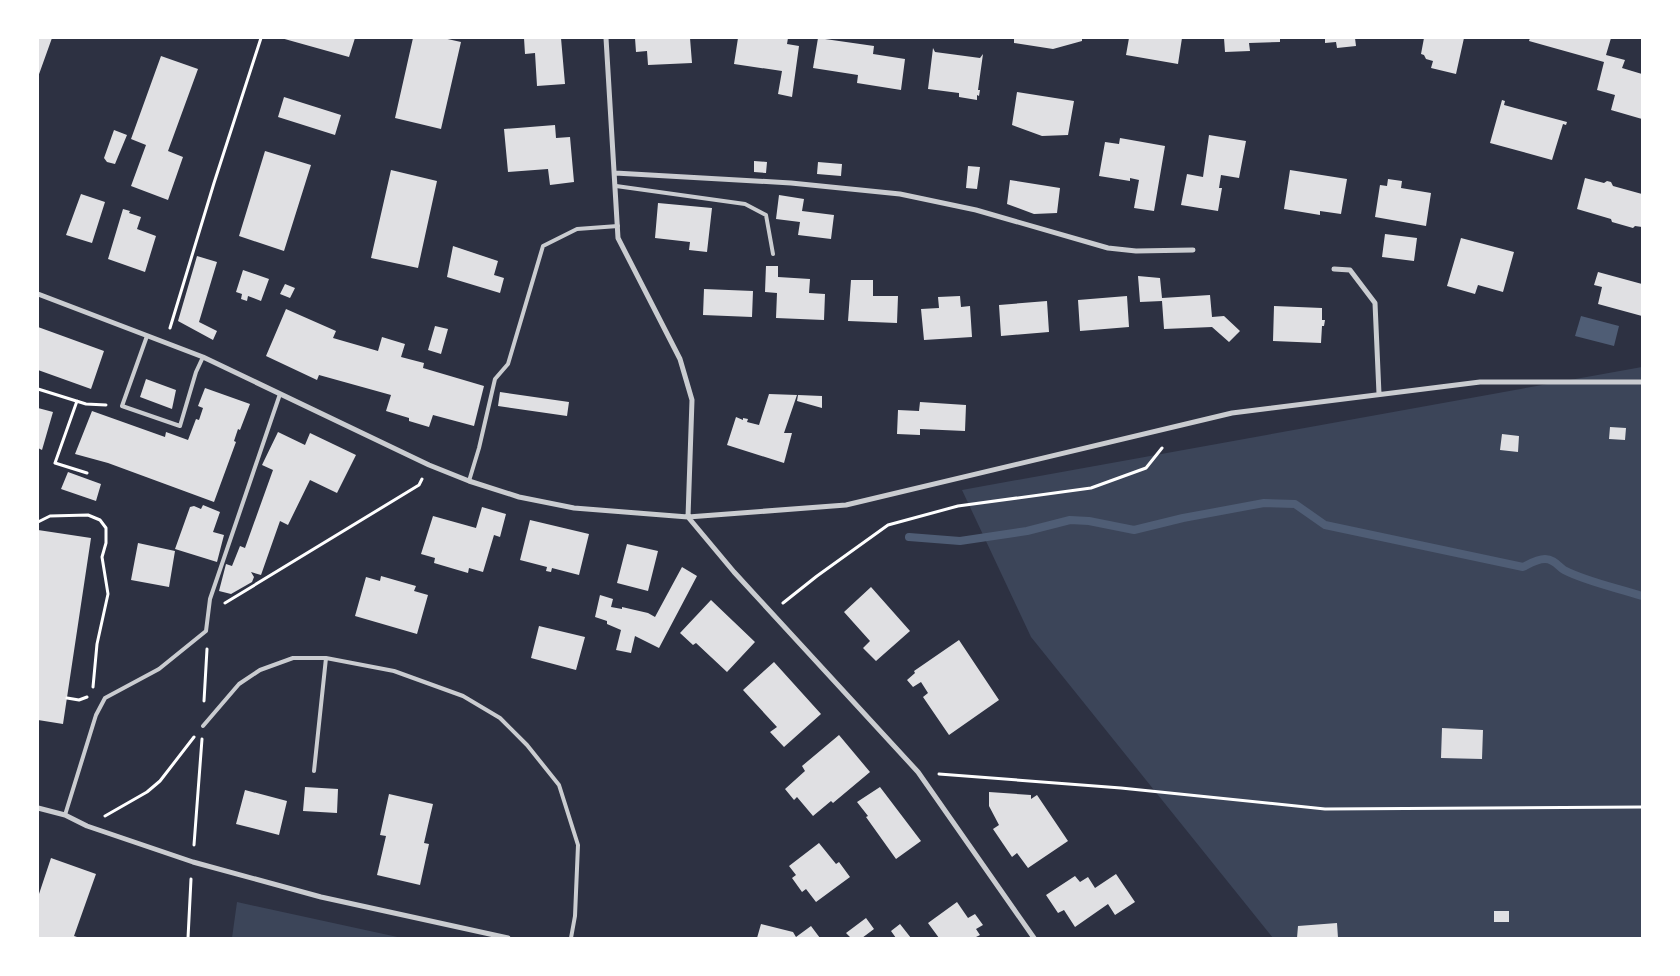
<svg xmlns="http://www.w3.org/2000/svg" width="1680" height="976" font-family="'IBM Plex Serif',serif">
	<style>
		.green { fill: #3c4559 }
		.water { fill: #4f5d75 }
		.lines { fill: none; stroke-linecap: round; stroke-linejoin: round }
		.stream { stroke: #4f5d75; stroke-width: 8 }
		.building { fill: #e0e0e3 }
		.path { stroke: #fff; stroke-width: 3 }
		.service { stroke: #caccd0; stroke-width: 4 }
		.minor { stroke: #caccd0; stroke-width: 5 }
	</style>
	<rect width="100%" height="100%" fill="#2d3142"/>
	<path class="green" d="M1642,367V938H1273L1031,637L962,490Z
		M237,902L402,938H232Z"/>
	<path class="water" d="M1581,316L1619,326L1614,346L1575,336Z"/>
	<g class="lines">
		<path class="stream" d="M909,537L960,541L1027,531L1070,520L1089,521L1134,530L1183,518L1264,503L1295,504L1325,525L1523,567C1529,564 1537,559 1545,559C1554,559 1558,566 1564,570C1587,582 1618,588 1642,596"/>
	</g>
	<path class="building" d="M38,38H52L38,77Z
		M281,38H355L349,57Z
		M413,38H443L461,42L441,129L395,118Z
		M524,38H561L565,84L537,86L535,53L525,54Z
		M635,38H690L692,63L648,65L647,51L636,52Z
		M738,38H788L787,44L799,46L792,97L778,94L782,71L734,64Z
		M818,38L874,46L873,54L905,59L901,90L857,83L858,75L813,68Z
		M1014,38H1082V41L1053,49L1014,43Z
		M1129,38H1182L1178,64L1126,55Z
		M1224,38H1280V42L1249,43L1250,51L1225,52Z
		M1325,38H1355L1356,46L1337,48L1336,42L1325,43Z
		M1424,38H1464L1456,74L1431,68L1433,61L1426,59L1424,55L1421,54Z
		M1530,38H1611L1606,55L1625,60L1622,68L1642,74V119L1611,110L1615,95L1597,90L1604,62L1529,41Z
		M933,48L935,52L980,58L983,54L978,90H980L979,96L977,95V100L959,97V93L928,89Z
		M161,56L198,69L168,151L183,157L168,200L131,186L146,145L131,139Z
		M1017,92L1074,101L1068,135L1042,136L1012,125Z
		M284,97L341,115L335,135L278,117Z
		M1502,100L1505,101L1504,105L1567,122L1566,125L1563,124L1552,160L1490,143Z
		M555,125L556,138L570,137L574,182L550,185L548,169L508,172L504,129Z
		M114,130L127,135L115,164L107,162L104,158Z
		M1209,135L1246,141L1239,178L1221,175L1219,188H1222L1218,211L1181,205L1187,174L1203,177Z
		M1120,138L1165,146L1154,211L1134,208L1139,180L1130,178V181L1099,176L1105,142L1119,144Z
		M265,151L311,165L284,251L239,236Z
		M754,161L767,162L766,173L754,172Z
		M818,162L842,164L841,176L817,174Z
		M968,166L980,167L977,189L966,188Z
		M391,170L437,181L418,268L371,258Z
		M1290,170L1347,179L1341,214L1320,211V215L1284,209Z
		M1585,178L1604,183L1607,181L1611,182L1613,186L1642,194V227L1635,226L1633,228L1612,222L1611,219L1577,209Z
		M1388,179L1402,181L1401,188L1431,193L1426,226L1375,217L1380,185L1387,186Z
		M1010,180L1060,188L1057,213L1034,214L1007,204Z
		M81,194L105,202L92,243L66,235Z
		M779,195L804,199L802,211L834,215L831,239L798,235L800,222L776,219Z
		M658,203L712,208L707,252L689,250L690,242L655,238Z
		M123,209L130,211L129,213L141,217L137,229L156,236L145,272L108,259Z
		M1385,234L1417,238L1414,261L1382,257Z
		M1461,238L1514,252L1503,292L1478,285L1475,294L1447,286Z
		M453,246L498,261L494,275L504,278L500,293L447,277Z
		M197,256L217,262L199,322L217,331L213,340L178,321Z
		M766,266H778V277L810,279L809,293L825,294L824,320L776,318L777,293L765,292Z
		M243,270L269,279L261,301L248,296L247,301L241,299L242,294L236,292Z
		M1598,272L1642,284V316L1598,304L1602,287L1594,285Z
		M1138,276L1160,278L1162,298L1210,295L1212,317L1224,316L1240,331L1229,342L1212,327L1164,329L1162,301L1140,302Z
		M851,280H873V296H898L897,323L848,321Z
		M285,284L295,288L290,298L280,294Z
		M704,289L753,291L752,317L703,315Z
		M960,296L961,307L970,306L972,337L924,340L921,309L939,308L938,297Z
		M1127,296L1129,327L1080,331L1078,300Z
		M1047,301L1049,332L1001,336L999,305Z
		M1274,306L1322,308V320H1325L1324,326H1322L1321,343L1273,341Z
		M286,309L336,331L333,338L378,351L382,337L405,344L401,357L424,363L423,368L484,386L474,426L433,415L429,427L409,421V418L386,411L391,395L319,375L317,380L266,356Z
		M435,326L448,329L441,354L428,350Z
		M38,327L104,351L91,389L38,370Z
		M146,379L176,390L172,409L140,397Z
		M205,388L250,404L240,430L238,429L234,441L236,442L214,502L108,463L75,454L92,411L165,437L166,432L188,440L196,419L199,420L203,408L198,406Z
		M500,392L569,402L567,416L498,406Z
		M769,394L797,395L784,433H792L784,463L727,445L736,417L743,420V418L748,419L747,422L759,425Z
		M798,395L822,396V408L797,401Z
		M920,402L966,405L965,431L920,429V435L897,434L898,410L919,411Z
		M38,408L53,412L42,450L38,448Z
		M1610,427L1626,428L1625,440L1609,439Z
		M278,432L305,445L310,433L356,455L337,493L310,480L288,525L280,521L261,575L251,572L254,577L252,582L231,594L219,591L226,564L232,566L240,546L245,548L273,470L262,465Z
		M1502,434L1519,436L1518,452L1500,450Z
		M68,472L101,484L96,501L61,489Z
		M203,505L220,512L213,532L224,535L217,562L175,549L190,507L194,506L201,509Z
		M482,507L506,514L500,537L494,535L483,572L469,568L468,573L434,563L435,558L421,554L433,516L476,528Z
		M530,520L589,534L579,575L552,568L551,572L546,571L547,567L520,560Z
		M38,530L91,538L63,724L38,720Z
		M138,543L175,551L169,587L131,580Z
		M627,544L658,551L648,591L617,583Z
		M682,567L697,576L659,648L635,636L631,653L616,650L621,630L607,624V621L595,617L600,595L613,599L611,607L622,609V607L648,613L655,617Z
		M381,576L416,586L414,591L428,595L417,634L355,616L366,577L380,581Z
		M871,587L910,631L876,661L863,648L870,641L844,612Z
		M711,600L755,642L727,672L696,643L693,645L680,633Z
		M539,626L585,637L576,670L531,658Z
		M959,640L999,700L949,735L923,697L928,693L921,682L913,687L907,680L915,673L914,671Z
		M774,662L821,714L784,747L770,732L777,727L743,690Z
		M1442,728L1483,730L1482,759L1441,758Z
		M839,735L870,772L833,803L831,801L813,816L797,797L794,800L785,789L805,771L802,766Z
		M305,787L338,789L337,813L303,811Z
		M880,787L921,841L896,859L866,817L868,816L857,802Z
		M245,790L287,801L279,835L236,824Z
		M989,792L1031,795V799L1037,795L1068,841L1028,868L1017,853L1012,857L993,829L999,825L989,806Z
		M389,794L433,804L424,843L429,844L420,885L377,875L386,836L380,835Z
		M819,843L836,864L839,862L850,877L816,902L806,889L802,892L792,878L796,875L789,866Z
		M51,858L96,874L74,936L80,938H38V897Z
		M1116,874L1135,902L1115,915L1108,904L1075,927L1064,910L1058,913L1046,895L1075,876L1080,882L1088,877L1095,888Z
		M957,902L968,918L975,914L983,925L976,929L980,935L974,938H939L928,923Z
		M1494,911H1509V922H1494Z
		M866,918L874,929L862,938H851L846,933Z
		M1337,923L1338,938H1297L1298,926Z
		M761,924L793,932L796,937L811,926L820,938H757Z
		M900,924L911,938H896L891,931Z"/>
	<g class="lines">
		<path class="path" d="M170,328L214,183L261,38
			M38,389L86,404L106,405
			M77,401L55,463L87,473
			M38,522L50,516L88,515L100,520L106,528V543L102,557L108,594L97,644L93,687
			M225,603L419,485L422,479
			M783,603L817,576L888,525L958,506L1091,488L1146,468L1162,448
			M67,698L79,700L87,697
			M204,701L207,649
			M939,774L1121,788L1325,809L1642,807
			M105,816L147,792L160,781L194,737
			M194,845L202,739
			M188,938L191,879"/>
		<path class="service" d="M616,186L745,204L766,215L773,254
			M147,336L122,406L180,426L196,372L203,357
			M469,481L479,448L495,379L508,364L543,246L577,229L618,226
			M203,726L239,684L260,670L293,658H326L394,671L463,696L500,718L527,745L559,785L578,845L575,916L571,938
			M314,771L326,658
			M65,815L96,715L105,698L159,669L206,631L210,599L280,394"/>
		<path class="minor" d="M606,38L618,238L680,359L692,400L688,517
			M615,173L791,183L900,194L976,210L1108,248L1136,251L1193,250
			M1334,269L1350,270L1375,303L1379,394
			M38,294L203,357L429,465L469,481L519,497L574,508L688,517L846,505L1232,413L1480,382H1642
			M688,517L734,572L918,772L1034,938
			M38,808L65,815L87,826L193,862L321,897L508,938"/>
	</g>
	<rect width="1680" height="976" fill="none" stroke="#ffffff" stroke-width="78"/>
</svg>
